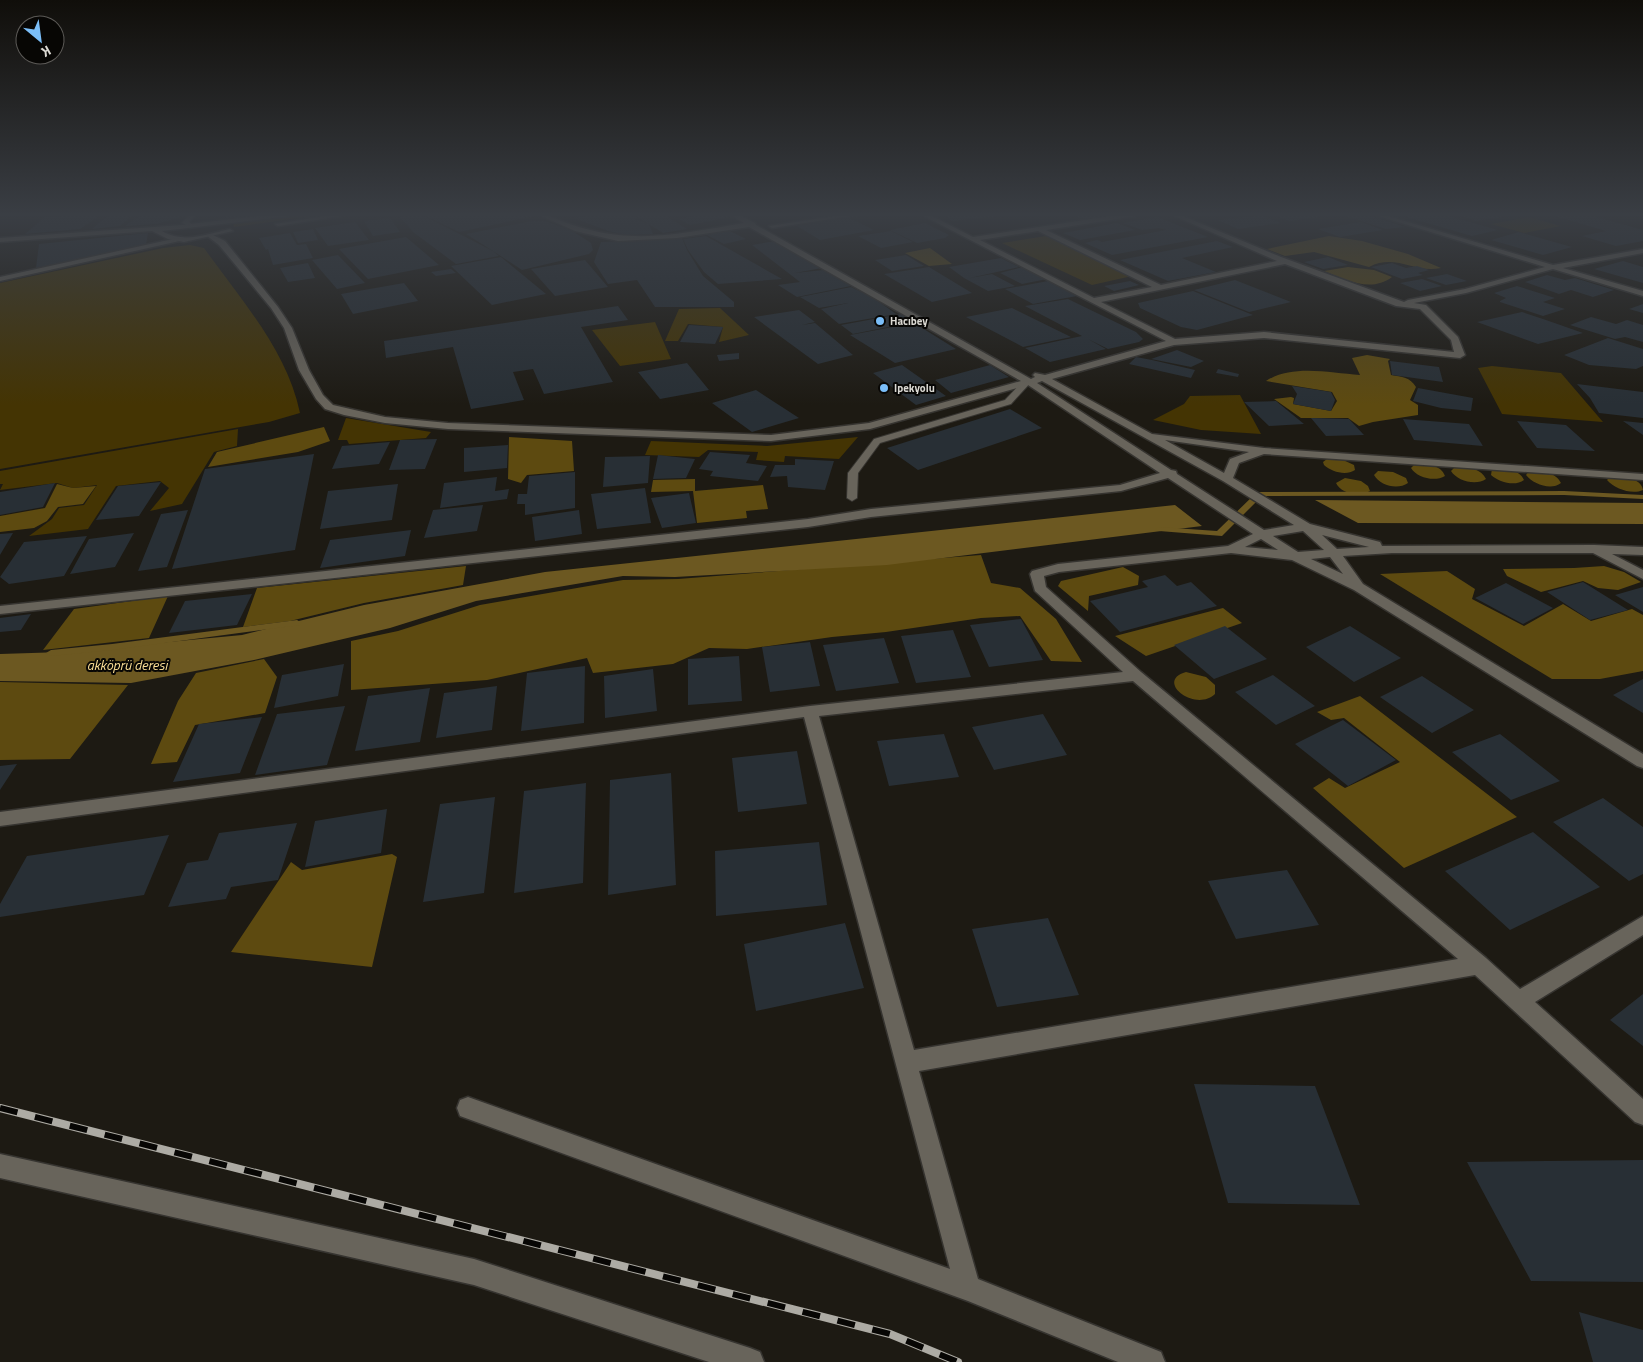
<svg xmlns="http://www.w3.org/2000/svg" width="1643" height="1362" font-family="'Titillium Web',sans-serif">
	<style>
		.green { fill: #443403 }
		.forest { fill: #5d4a10 }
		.water { fill: #6c5821 }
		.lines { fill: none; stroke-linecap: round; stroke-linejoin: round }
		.stream { fill: #6c5821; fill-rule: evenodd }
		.building { fill: #282f35 }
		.lane-casing { stroke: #363430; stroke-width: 2 }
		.street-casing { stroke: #363430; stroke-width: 3 }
		.secondary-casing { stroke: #363430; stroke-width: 3 }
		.lane { fill: #68645b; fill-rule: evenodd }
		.street { fill: #68645b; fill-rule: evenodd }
		.secondary { fill: #68645b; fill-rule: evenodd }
		.rail-casing { stroke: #adaba4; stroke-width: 8 }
		.rail { stroke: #070604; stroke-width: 6; stroke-dasharray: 18; stroke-linecap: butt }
		.poi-dot { fill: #7bbef8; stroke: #070604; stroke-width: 2 }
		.labels { text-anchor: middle; stroke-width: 4; stroke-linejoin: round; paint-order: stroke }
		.far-poi-label { font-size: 11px; font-weight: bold; fill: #dbd9d3; stroke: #070604; text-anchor: start }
		.water-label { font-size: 14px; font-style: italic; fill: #f9dd95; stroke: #070604 }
	</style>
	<rect width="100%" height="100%" fill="#1d1a13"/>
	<path class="green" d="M299,214H326L234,227L233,223Z
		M1528,217L1561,226L1524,233L1491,224Z
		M1046,236L1132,276L1092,285L1002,243Z
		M190,245L204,248C241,300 287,350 300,413L269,422L0,469V283L163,248Z
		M720,308L749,335L719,342L723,327L688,324L678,341H665L679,309Z
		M655,322L671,359L620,366L592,330Z
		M1492,366L1561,373L1603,422L1502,414L1478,368Z
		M1240,395L1261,434L1201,430L1153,420L1184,404L1190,396Z
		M346,418L431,432L426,438L349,444L347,440H338Z
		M238,429L237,446L214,452L182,504L150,511L169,488L160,481L116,486L88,529L29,536L52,519L59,508L84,505L97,485L73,488L57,483L0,490L3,484H0V471Z
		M858,437L839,459L785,456L784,462L756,460L758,452L708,450L699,457L645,455L651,441L767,446Z"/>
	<path class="forest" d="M1329,236L1362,241L1408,254L1441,268C1415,274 1396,253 1369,267L1314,252L1285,256L1267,249Z
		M930,248L952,264L929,266L905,253Z
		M1348,267L1374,270L1392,277C1371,293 1346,280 1324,271Z
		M1367,355L1390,359L1388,361L1391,375C1402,377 1410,377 1416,387L1410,400L1418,405V415L1373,422L1359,426L1348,418H1301L1274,399L1291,397L1294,398L1293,404L1331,411L1337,401L1332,392L1266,381C1292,364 1330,373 1360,375L1352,358Z
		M324,427L330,441L298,452L208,467L217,452Z
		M509,437L572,441L574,471L527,475L521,483L508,479Z
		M1327,459H1341L1354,465L1355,470C1346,476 1332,472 1324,465L1323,462Z
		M1415,464C1425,464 1441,464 1445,476C1435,482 1417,478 1411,468Z
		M1455,467C1465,466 1481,468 1486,479C1476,486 1457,481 1451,471Z
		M1492,469C1503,469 1519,468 1524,480C1515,487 1499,482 1491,475Z
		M1378,471L1393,472L1406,478L1408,483C1398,490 1380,486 1374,475Z
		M1529,471C1541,472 1555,471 1561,483C1551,491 1533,484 1526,475Z
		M1610,477C1620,478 1641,476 1643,490C1632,495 1615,489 1607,480Z
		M1345,478L1361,481L1368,486L1370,491C1360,497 1341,494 1336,483Z
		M695,479V491L763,485L768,509L746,511L747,518L697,523L693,491L651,492L653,480Z
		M57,484L73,488L96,486L83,504L58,507L47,521L34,528L0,532V516L45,508Z
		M981,555L991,583L1020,588L1056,619L1082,662L1051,661L1020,616L981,618L886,632L832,637L747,649L709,648L673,664L593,673L587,658L487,680L351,690V641L398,631L480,605L623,580L678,579Z
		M466,566L463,585L364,603L290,621L243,627L257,588Z
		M1604,566L1624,572L1641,582L1618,590L1598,588L1583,581L1541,592L1507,576L1503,569L1574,568Z
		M1123,567L1139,576L1138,585L1089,596L1088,611L1058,586L1061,581Z
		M1447,571L1475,589L1472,599L1524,626L1563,604L1591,621L1632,609L1643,615V671L1600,679H1552L1380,574Z
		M168,596L149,638L43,650L74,609Z
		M1223,608L1242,623L1146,656L1115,636Z
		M264,659L277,677L265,713L195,725L177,762L151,764L178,701L196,673Z
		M1186,672L1206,677L1215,685V694C1195,713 1154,681 1186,672Z
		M0,682L128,685L70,759L0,760Z
		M1360,696L1517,817L1404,868L1313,788L1329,778L1345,788L1400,762L1344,718L1331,720L1317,712Z
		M392,854L397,857L372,967L231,952L291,862L302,870Z"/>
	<path class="water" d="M1315,500L1643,503V524L1358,523Z
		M1175,505L1202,526L887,565L675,577L623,576L476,601L390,628L254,660L131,683L0,681V654L63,652L242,635L364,605L545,572Z"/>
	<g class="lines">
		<path class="stream" d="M1564,491L1643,495V499L1564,495L1262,496L1222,536L1159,531L1155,529L1159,527L1217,531L1257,492H1260Z
			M297,620L302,623L300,625L112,650L51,656L46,653L51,650L112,644Z"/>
	</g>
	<path class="building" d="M102,214L80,229L25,234L45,217Z
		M109,214H134L120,226L92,229Z
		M142,214H188L185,216L156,224L125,226Z
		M226,214H254V215L224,218Z
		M420,214L493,251L466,234L532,221H545L571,230L591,243L593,250L589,254L522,270L493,251L499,256L456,264L413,232L400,217Z
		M429,214H535L539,215L459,232L428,217Z
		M597,214H629L638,218L635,219L649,224L653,234L625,235L608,231L574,218Z
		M633,214H663L687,229L663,233Z
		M703,214H724L730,217L690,225L679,219Z
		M942,214H1009V215L952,221Z
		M1072,214H1110L1114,215L1086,220Z
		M1270,214H1328L1332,215L1290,221Z
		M1339,214H1365L1405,227L1386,229Z
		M1396,214H1441L1498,230L1472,236Z
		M1456,214H1514V215L1476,221Z
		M1548,214H1586L1643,230V241L1616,246L1582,236L1606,231Z
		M1261,215L1281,223L1238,229L1218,220Z
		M847,217L874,230L820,240L797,226Z
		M1157,217L1208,237L1112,255L1085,243L1097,240L1102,242L1166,230L1159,228L1142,230L1123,223Z
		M390,218L400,232L373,236L364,221Z
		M355,222L369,240L328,246L315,228Z
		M1361,222L1383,230L1340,237L1318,229Z
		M925,223L949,235L945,238L917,243L890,230Z
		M1117,223L1135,230L1080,240L1063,233Z
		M313,229L318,240L298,243L293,232Z
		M728,230L746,239L724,244L707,235Z
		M891,231L913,242L881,248L858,236Z
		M1519,232L1572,247L1543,255L1491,240Z
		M148,233L146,245L36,268L39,244Z
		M290,233L297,245L306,244L313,258L273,265L268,249L266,250L259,238Z
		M706,236L782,279L718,284L704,272L688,250L683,239Z
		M406,237L439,265L368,279L339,249Z
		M682,238L687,250L703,276L734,302V307H655L637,280L608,284L594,262L601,242Z
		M775,241L822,268L795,273L823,270L851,286L797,297L778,285L800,282L752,245Z
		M1217,241L1233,247L1182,258L1216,272L1168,281L1120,260Z
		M338,255L365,283L337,289L312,260Z
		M906,255L924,266L892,271L875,260Z
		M501,257L546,294L492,305L451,266Z
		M1328,257L1348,265L1323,269L1304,262Z
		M1001,258L1019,267L970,278L992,274L1015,286L988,291L964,278L949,267Z
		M585,260L608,287L555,296L531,269Z
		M1623,261L1643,267V283L1594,269Z
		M308,263L315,278L288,282L280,268Z
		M1392,263L1406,268L1417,266L1429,270L1418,273L1423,275L1402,279L1371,267Z
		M929,267L972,293L932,302L884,274Z
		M1023,267L1047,279L1022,284L1000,273Z
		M451,269L456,273L436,276L431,272Z
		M1447,274L1467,281L1446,285L1426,278Z
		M1547,275L1565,280L1575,278L1614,290L1593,297L1571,290L1559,294L1525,282Z
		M1422,279L1442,286L1420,291L1400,283Z
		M1235,280L1291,302L1249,312L1194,290Z
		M1048,281L1077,296L1033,304L1005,289Z
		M1130,281L1139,285L1114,291L1104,286Z
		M404,283L418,301L353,314L341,294Z
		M1517,286L1555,298L1543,302L1565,309L1543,316L1500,302V301L1506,298L1494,293Z
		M851,287L874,298L896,314L839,324L821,309L848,303L819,308L800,297Z
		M1193,291L1253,315L1197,330L1181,327L1140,308L1138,303Z
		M1068,299L1136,332L1143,339L1139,342L1108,349L1088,339L1106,349L1050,362L1025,348L1082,336L1025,306Z
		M1643,304V313L1629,309Z
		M618,306L628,320L581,327L613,382L544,394L533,369L513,372L524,400L471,409L453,347L386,358L384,341Z
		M1012,308L1071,337L1023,347L966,317Z
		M799,310L815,322L802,325L815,323L853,355L818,364L754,317Z
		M1522,312L1546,320L1583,333L1538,344L1477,322Z
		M901,314L913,322L853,334L841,325Z
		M1591,317L1616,324L1627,320L1643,325V342L1625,337L1615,339L1570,325Z
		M914,323L956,349L895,363L850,335Z
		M689,325L723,327L715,344L680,342Z
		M1608,338L1643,349V366L1636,369L1589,365L1564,355Z
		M1177,350L1204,361L1191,367L1151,359Z
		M739,353V359L719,361L717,355Z
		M1136,357L1152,360L1195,370L1191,378L1129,364Z
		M1390,361L1439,367L1443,382L1392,375Z
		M687,363L709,390L660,399L638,372Z
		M902,365L946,396L916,405L873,373Z
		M990,365L1009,377L951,393L935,380Z
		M1218,369L1239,374L1238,377L1216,373Z
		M1577,384L1643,392V418L1599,413L1590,398Z
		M1292,386L1331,392L1335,400L1331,411L1293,404L1297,394Z
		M1418,388L1473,398L1471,411L1441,408L1413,401Z
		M756,390L799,418L752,432L712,403Z
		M1276,401L1304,424L1269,426L1244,402Z
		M1010,409L1042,428L918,470L887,448Z
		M1311,418L1349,419L1364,435L1326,436Z
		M1403,419L1469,424L1483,446L1414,440Z
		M1517,421L1566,425L1595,451L1537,448Z
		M1623,421L1643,423V435Z
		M437,439L425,469L389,470L400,440Z
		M390,442L379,464L332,469L342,446Z
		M508,445L507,468L464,472V448Z
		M710,452L750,455L746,463L767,466L758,481L710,476L713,471L699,469Z
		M314,454L295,550L172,569L205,469Z
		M658,455L695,459L686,478L653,479Z
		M650,456L648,483L603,487L605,457Z
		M795,459L834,461L825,490L788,487L787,476L770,477L775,465H795Z
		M575,472V508L525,515V504H517L518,494H527L529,476Z
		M497,477L495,491L509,489L507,499L440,508L444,483Z
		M161,482L139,516L96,520L118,486Z
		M55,483L43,507L0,515V492Z
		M398,484L392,520L320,529L328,491Z
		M645,488L651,523L597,529L591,494Z
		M689,493L696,523L662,528L651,498Z
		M483,505L477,531L424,538L433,510Z
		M188,510L167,567L138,571L161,514Z
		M579,510L582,534L535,541L532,517Z
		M411,530L405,556L320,568L330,540Z
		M13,533L0,555V534Z
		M134,533L115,567L70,574L89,539Z
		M87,536L64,576L9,584L0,577L24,542Z
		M1165,575L1177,586L1191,582L1217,606L1120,632L1090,601L1148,587L1142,581Z
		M1583,582L1628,610L1590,620L1547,592Z
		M1506,583L1553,608L1523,624L1475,598Z
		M1643,587V612L1615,595Z
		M252,594L237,625L169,633L185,601Z
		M31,614L21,630L0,632V618Z
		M1021,619L1043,660L989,667L970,625Z
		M1225,626L1267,659L1214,679L1174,645Z
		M1350,626L1401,658L1354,682L1306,647Z
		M953,630L971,677L916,683L901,636Z
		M884,638L899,683L836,691L823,645Z
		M810,642L820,686L770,692L762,647Z
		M739,656L742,701L688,705V659Z
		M344,664L338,696L274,708L282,675Z
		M585,666L584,723L521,731L527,673Z
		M653,669L657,711L605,718L604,676Z
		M1273,675L1315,706L1276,725L1235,692Z
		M1422,676L1474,710L1432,733L1380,697Z
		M1643,679V713L1613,695Z
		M497,686L492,730L436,738L444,693Z
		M430,688L420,742L355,751L368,696Z
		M345,706L327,765L255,775L277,714Z
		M1043,714L1067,755L994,770L972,727Z
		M262,717L240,773L173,782L199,724Z
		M1343,720L1396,760L1348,786L1295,744Z
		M944,734L959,777L889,786L877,741Z
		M1500,734L1560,781L1511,800L1452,752Z
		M797,751L807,804L738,812L732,758Z
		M17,764L0,790V766Z
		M671,773L676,885L608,895L610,780Z
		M586,783L583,883L514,893L524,791Z
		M495,797L484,893L423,902L440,804Z
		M1603,798L1643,827V874L1629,881L1553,822Z
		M387,809L381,853L305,867L315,821Z
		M297,823L278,880L231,887L226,899L168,907L187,863L208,860L219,833Z
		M1533,832L1600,887L1510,930L1445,871Z
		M169,835L144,895L0,917V904L27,856Z
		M819,842L827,905L716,916L715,851Z
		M1287,870L1319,925L1236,939L1208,881Z
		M1048,918L1079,995L997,1007L972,929Z
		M845,923L864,988L756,1011L744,944Z
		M1643,994V1046L1610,1020Z
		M1194,1084L1315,1086L1360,1205L1228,1203Z
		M1643,1160V1282L1531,1281L1467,1162Z
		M1579,1312L1643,1330V1362H1593Z"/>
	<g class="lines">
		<g class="lane-casing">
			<path id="lane" d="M1028,378L1032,381L1011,404L880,443L858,473L857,498L852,501L847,498L848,473L874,439L1005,400L1025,379Z"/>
		</g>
		<g class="street-casing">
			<path id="street" d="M190,214H197L189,222L193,225L190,227L182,223Z
				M537,214H545C620,248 667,236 744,223L729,214H737L755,223L756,225L1031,379L1035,377L1033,375L1035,373L1045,375L1166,341L920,214H928L973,237L1124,214H1139L1136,216L1046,230L1161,285L1277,261L1170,214H1178L1281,257L1404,302L1408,300L1465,289L1545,267L1372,214H1381L1553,265L1643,249V253L1563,268L1643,291V296L1553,269L1466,293L1414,303L1426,305L1458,337L1465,355L1460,358L1264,338L1174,345L1052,379L1152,434L1264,448L1643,474V480L1264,454L1239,463L1233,478L1310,524L1380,542L1382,546L1594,545L1643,547V555L1612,554L1643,570V579L1593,553H1392L1343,556L1363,584L1643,754V768L1637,766L1354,590L1292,560L1231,553L1059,572L1044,576L1046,587L1141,672L1486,958L1520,989L1643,916V935L1535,1002L1643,1099V1125L1635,1122L1475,975L919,1071L978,1279L1161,1352L1165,1362H1118L968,1301L460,1116L457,1108L460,1100L468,1097L950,1269L804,717L0,826V812L810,706L1123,672L1035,591L1030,574L1032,571L1058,564L1228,546L1253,534L1168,478L1121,491L871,517L808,527L0,614V606L808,519L871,509L1120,485L1160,473L1028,385L870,429L771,441L448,429L385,423L344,415L325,409L316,399L299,370L284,328L271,308L219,245L206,235L211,234L225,241L278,307L292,328L309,370L323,395L333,405L385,417L448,423L771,435L869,423L1021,381L749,227L677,238L618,241L575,231ZM1038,231L1152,287L1094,298L980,240ZM1285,264L1396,306L1420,309L1451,340L1454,352L1264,332L1175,339L1101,302ZM1042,381L1223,481L1294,525L1264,530L1177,474L1176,471L1171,470L1037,383ZM1165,440L1249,452L1230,459L1224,473ZM1303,531L1324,550L1298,552L1273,536ZM1322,535L1369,547L1337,549ZM1261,539L1278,550L1245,547ZM1330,557L1343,574L1311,559ZM1133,681L1458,959L914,1050L819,716Z
				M848,214H864L772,228L769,226Z
				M182,237L184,238V240L0,281V277Z
				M0,1154L474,1259L750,1348L760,1352L764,1362H709L474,1285L0,1178Z"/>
		</g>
		<g class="secondary-casing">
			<path id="secondary" d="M274,214H292L289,216L162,231C184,244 207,234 230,229L233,231L184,242L168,239L152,231L0,242V238L182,225Z
				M338,214H354L278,226L275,224Z"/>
		</g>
		<use href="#lane" class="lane"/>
		<use href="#street" class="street"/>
		<use href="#secondary" class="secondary"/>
		<g class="rail-casing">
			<path id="rail" d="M0,1108L890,1334L958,1362"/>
		</g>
		<use href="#rail" class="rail"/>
	</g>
	<linearGradient id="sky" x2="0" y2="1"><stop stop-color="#100e0a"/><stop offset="0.53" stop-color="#3a3e44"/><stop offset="1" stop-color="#3a3e44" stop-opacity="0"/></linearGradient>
	<rect width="1643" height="405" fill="url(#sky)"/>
	<g class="poi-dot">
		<circle cx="880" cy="321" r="5"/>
		<circle cx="884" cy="388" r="5"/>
	</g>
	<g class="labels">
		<g class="far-poi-label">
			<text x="890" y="325">Hacıbey</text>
			<text x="894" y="392">Ipekyolu</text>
		</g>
		<g class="water-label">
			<text x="127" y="670">akköprü deresi</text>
		</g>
	</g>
	<g transform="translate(40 40) rotate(151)"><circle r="24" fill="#070604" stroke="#5c5a57"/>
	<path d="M0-4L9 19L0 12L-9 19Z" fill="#7bbef8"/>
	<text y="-8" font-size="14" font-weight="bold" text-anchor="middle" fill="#dbd9d3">K</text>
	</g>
</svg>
